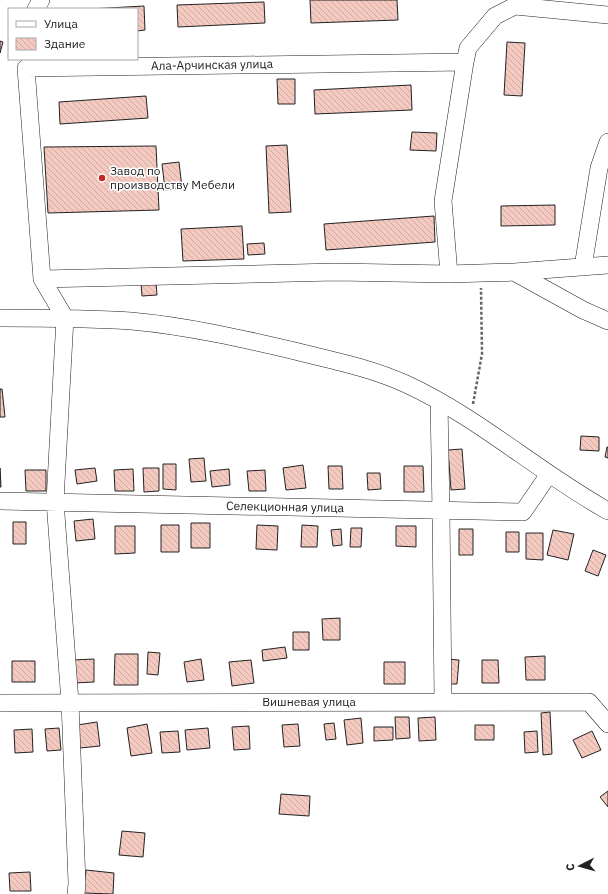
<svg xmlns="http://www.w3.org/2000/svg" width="608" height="894" font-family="'IBM Plex Sans',sans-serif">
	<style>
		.building { fill: url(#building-back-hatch); stroke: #222 }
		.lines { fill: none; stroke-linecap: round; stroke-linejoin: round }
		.minor-casing { stroke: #222; stroke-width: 18 }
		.path { stroke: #646464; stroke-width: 2.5; stroke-dasharray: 3 2; stroke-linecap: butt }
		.minor { stroke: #fff; stroke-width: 17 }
		.poi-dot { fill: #c62828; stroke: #fff; stroke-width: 1.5 }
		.labels { text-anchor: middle; stroke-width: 3; stroke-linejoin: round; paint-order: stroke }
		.street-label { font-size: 12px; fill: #222; stroke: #fff }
		.poi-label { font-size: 12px; fill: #222; stroke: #fff; text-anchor: start }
	</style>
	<defs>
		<pattern id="building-back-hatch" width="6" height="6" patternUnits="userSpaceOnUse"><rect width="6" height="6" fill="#f3c9c0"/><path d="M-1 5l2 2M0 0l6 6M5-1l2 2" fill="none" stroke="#d0aca5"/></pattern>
	</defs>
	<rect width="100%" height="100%" fill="#fff"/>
	<path class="building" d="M310,0H397L398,20L311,23Z
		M264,2L265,23L178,27L177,5Z
		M144,6L145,30L137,31V9H89Z
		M0,41L3,42L0,53Z
		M507,42L525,43L522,96L504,95Z
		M277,79H295V104H278Z
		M411,85L412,110L315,114L314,90Z
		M146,96L148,118L60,124L59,102Z
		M412,132L437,133L436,151L410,150Z
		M287,145L291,212L269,213L266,146Z
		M156,146L159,210L48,213L44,147Z
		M179,162L182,188L165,190L162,164Z
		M555,205V225L501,226V206Z
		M434,216L435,242L326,250L324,224Z
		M242,226L244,259L183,261L181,229Z
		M264,243L265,254L248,255L247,244Z
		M156,282L157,295L142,296L141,284Z
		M0,389H2L5,417H0Z
		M581,436L599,437V451L580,450Z
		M607,447H608V458L605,457Z
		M462,449L465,489L451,490L448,450Z
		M204,458L206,481L191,482L189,459Z
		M163,464H176V490L163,489Z
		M303,465L306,488L286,490L283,468Z
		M328,466H342L343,489H329Z
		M404,466H423L424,492H404Z
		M0,468L1,487H0Z
		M95,468L97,481L77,484L75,470Z
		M143,468H159V491L144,492Z
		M133,469L134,491H115L114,470Z
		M229,469L230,485L212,487L210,471Z
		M25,470H46V491H26Z
		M265,470L266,491H249L247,471Z
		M367,473H380L381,489L368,490Z
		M93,519L95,539L76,541L74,521Z
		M13,522H26V544H13Z
		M191,523H210V548H191Z
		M161,525H179V552H161Z
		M257,525L278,526L277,550L256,549Z
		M302,525L318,526L317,547H301Z
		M115,526H135V553L115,554Z
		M396,526H416V547L396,546Z
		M351,528H362L361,547H350Z
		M341,529L342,545L333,546L331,530Z
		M459,529H473V555H459Z
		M553,530L574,534L568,560L547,555Z
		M506,532H519V552H506Z
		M526,533H543V560L526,559Z
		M593,550L606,555L598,576L585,571Z
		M340,618V640H323L322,619Z
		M293,632H309V650H293Z
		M285,647L287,658L263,661L262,650Z
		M148,652L160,653L158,675L147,674Z
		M115,654H138V685H114Z
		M545,656V680H526L525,657Z
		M94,659V682L74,683L73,660Z
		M201,659L204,680L187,682L184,662Z
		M446,659L459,660L457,684H445Z
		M251,660L254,683L232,686L229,662Z
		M482,660H498L499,683H482Z
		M12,661H35V682H12Z
		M384,662H405V684H384Z
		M550,712L552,754L543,755L541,713Z
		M395,717H409L410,738L396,739Z
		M435,717L436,740L419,741L418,718Z
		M361,718L363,743L347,745L344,720Z
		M97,722L100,746L80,748L77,725Z
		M334,723L336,739L326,740L324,724Z
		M147,724L152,753L131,756L127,728Z
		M298,724L300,746L284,747L282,725Z
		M475,725H494V740H475Z
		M249,726L250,749L234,750L232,727Z
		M374,727H393V740L374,741Z
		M59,728L61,750L47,751L45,729Z
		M208,728L210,748L187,750L185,730Z
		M32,729L33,752L15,753L14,730Z
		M178,731L180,752L162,753L160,732Z
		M537,731L538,752L525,753L524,732Z
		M592,731L601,750L582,758L573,740Z
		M608,791V807L600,797Z
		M281,794L310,796L309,816L279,814Z
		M122,831L145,833L143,857L119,855Z
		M86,870L114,873L113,894L84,893Z
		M30,872L31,891H10L9,873Z"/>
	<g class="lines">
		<g class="minor-casing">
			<path id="minor" d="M36,9L41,0
				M465,62L468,48L495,16L515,6L608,15
				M583,267L599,168L608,142
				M514,272L583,310L608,321
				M42,279L26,68L465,62L443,201L449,274
				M0,318C44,318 87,318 131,321C187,326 244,339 299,352C335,361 371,368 406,384C478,417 538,472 608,511
				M65,318L42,279L335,272L449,274L514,272L608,265
				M65,318L55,501L70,702L77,883L76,894
				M439,402L441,511L443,702
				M0,501L523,512L549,474
				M0,703L589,702L608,724"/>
		</g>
		<path class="path" d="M473,404L482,354L481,288"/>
		<use href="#minor" class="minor"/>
	</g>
	<circle class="poi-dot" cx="102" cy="178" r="4"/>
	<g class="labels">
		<g class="street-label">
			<text transform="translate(212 65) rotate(-1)" y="4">Ала-Арчинская улица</text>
			<text transform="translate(285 507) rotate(1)" y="4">Селекционная улица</text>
			<text x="309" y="706">Вишневая улица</text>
		</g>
		<g class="poi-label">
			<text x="110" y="175">Завод по<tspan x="110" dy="14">производству Мебели</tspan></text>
		</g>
	</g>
	<rect x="8" y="8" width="130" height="52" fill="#ffffff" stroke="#a7a7a7"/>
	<rect x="16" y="21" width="20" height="6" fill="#ffffff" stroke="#a7a7a7"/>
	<text x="44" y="28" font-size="12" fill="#222222">Улица</text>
	<rect x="16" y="38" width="20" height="12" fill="url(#building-back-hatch)" stroke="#a7a7a7"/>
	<text x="44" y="48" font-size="12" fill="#222222">Здание</text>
	<g transform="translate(580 866) rotate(264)" stroke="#ffffff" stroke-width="3" paint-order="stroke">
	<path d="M0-3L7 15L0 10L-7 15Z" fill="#222222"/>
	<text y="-6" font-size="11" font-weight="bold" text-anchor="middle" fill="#222222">С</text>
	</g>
</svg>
